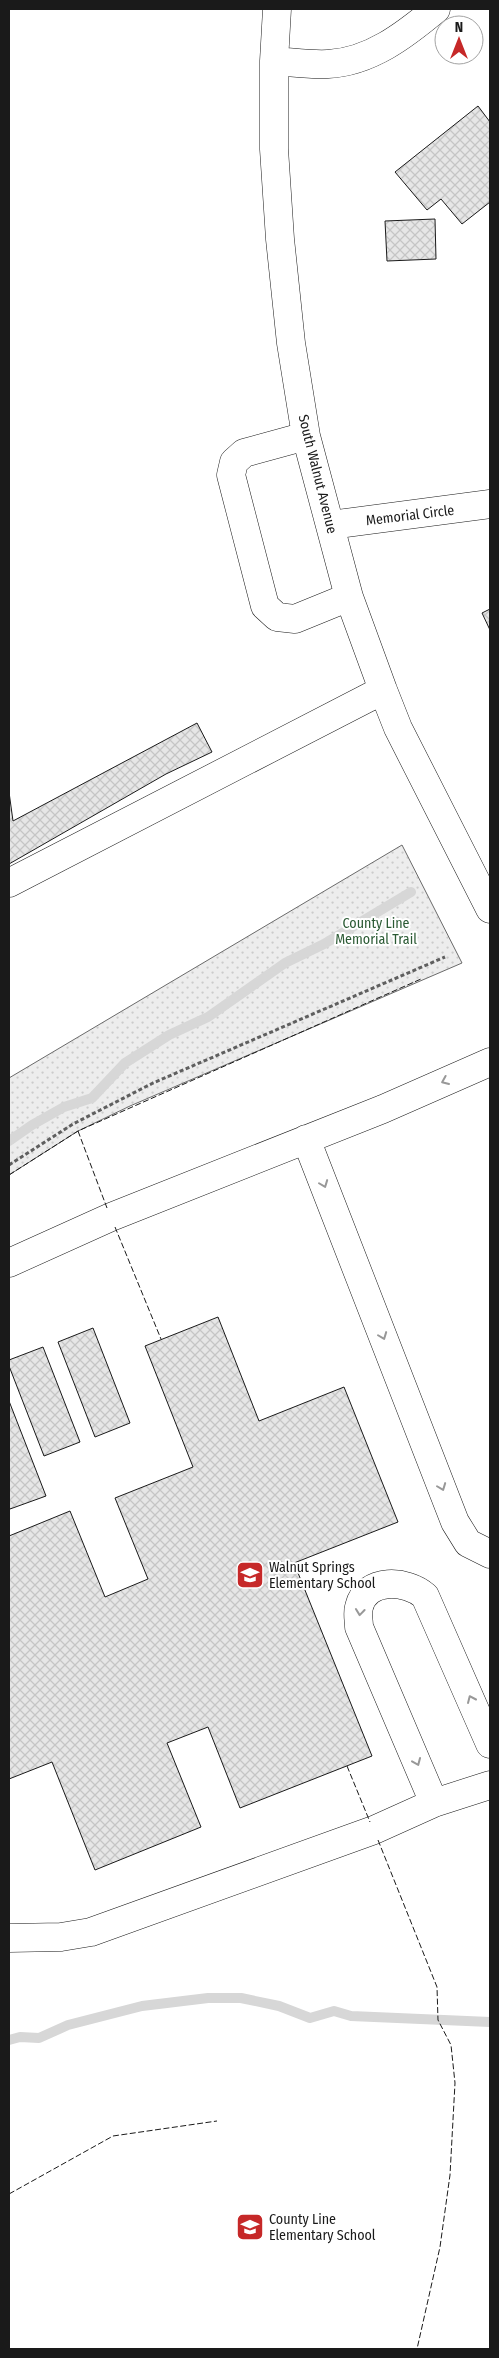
<svg xmlns="http://www.w3.org/2000/svg" width="499" height="2358" font-family="'Fira Sans Condensed',sans-serif">
	<style>
		.park { fill: url(#park-dots); stroke: #6a6a6a }
		.lines { fill: none; stroke-linecap: round; stroke-linejoin: round }
		.stream { stroke: #d7d7d7; stroke-width: 10 }
		.building { fill: url(#building-cross-hatch); stroke: #1a1a1a }
		.minor-casing { stroke: #1a1a1a; stroke-width: 29 }
		.path { stroke: #5f5f5f; stroke-width: 3; stroke-dasharray: 4 2.5; stroke-linecap: butt }
		.minor { stroke: #fff; stroke-width: 28 }
		.fence { stroke: #1a1a1a; stroke-width: 1; stroke-dasharray: 6 2.5; stroke-linecap: butt }
		.oneway { stroke: #989898 }
		.labels { text-anchor: middle; stroke-width: 4; stroke-linejoin: round; paint-order: stroke }
		.street-label { font-size: 14px; fill: #1a1a1a; stroke: #fff }
		.park-label { font-size: 14px; fill: #2b5a34; stroke: #fff }
		.poi-label { font-size: 14px; fill: #1a1a1a; stroke: #fff; text-anchor: start }
	</style>
	<defs>
		<pattern id="park-dots" width="8" height="8" patternUnits="userSpaceOnUse" patternTransform="scale(1.25)"><rect width="8" height="8" fill="#ededed"/><path d="M2 2h.1M6 6h.1" fill="none" stroke="#cbcbcb" stroke-width="1.8" stroke-linecap="round"/></pattern>
		<pattern id="building-cross-hatch" width="8" height="8" patternUnits="userSpaceOnUse" patternTransform="scale(1.25)"><rect width="8" height="8" fill="#e6e6e6"/><path d="M0 0l8 8M0 8l8-8" fill="none" stroke="#c5c5c5"/></pattern>
	</defs>
	<rect width="100%" height="100%" fill="#fff"/>
	<path class="park" d="M402,845L462,963L130,1106L78,1131L9,1175V1078Z"/>
	<g class="lines">
		<path class="stream" d="M9,1141L32,1125L64,1107L92,1098L125,1063L169,1035L208,1017L285,963L324,944L411,892
			M9,2040L20,2037L39,2038L68,2025L142,2006L208,1998H241L279,2006L310,2018L334,2011L351,2016L490,2022"/>
	</g>
	<path class="building" d="M478,106L490,122V202L462,224L441,199L427,210L395,172Z
		M435,219L436,259L387,261L385,221Z
		M490,609V630L482,613Z
		M197,723L212,752L166,774L9,864V792L13,821Z
		M218,1317L259,1421L344,1387L398,1522L294,1563L372,1756L240,1808L208,1727L167,1743L201,1827L95,1870L52,1762L9,1779V1536L70,1511L105,1597L148,1579L115,1498L193,1467L145,1346Z
		M93,1328L130,1423L95,1437L58,1342Z
		M43,1347L80,1442L44,1456L9,1366V1360Z
		M9,1401L46,1496L10,1509L9,1507Z"/>
	<g class="lines">
		<g class="minor-casing">
			<path id="minor" d="M277,9L274,61V149L280,239L291,343L306,436L349,597L383,690L398,728L490,909
				M274,61C292,62 310,65 328,64C370,62 405,35 436,9
				M306,436L244,453L234,462L231,475L265,606L277,617L295,619L349,597
				M330,525L490,504
				M9,883L383,690
				M306,1139L455,1522L468,1543L490,1554
				M9,1263L111,1217L383,1109L490,1062
				M434,1803L359,1627C359,1621 357,1613 359,1607C366,1577 407,1580 425,1596L490,1744
				M9,1938L61,1937L91,1932L374,1830L434,1803L490,1785"/>
		</g>
		<path class="path" d="M9,1165L73,1124L153,1083L445,957"/>
		<use href="#minor" class="minor"/>
		<path class="fence" d="M78,1131L107,1208
			M9,1175L78,1131L421,979
			M115,1227L161,1339
			M347,1766L370,1822
			M378,1840L437,1987L438,2020L451,2045L455,2083L450,2175L440,2247L417,2349
			M9,2194L113,2136L217,2121"/>
	</g>
	<defs><path id="oneway-chevron" d="M-2-3.5L2.5 0L-2 3.5" fill="none" stroke-width="1.6" stroke-linecap="round" stroke-linejoin="round" transform="scale(1.25)"/></defs>
	<g class="oneway">
		<use href="#oneway-chevron" transform="translate(445 1081) rotate(157)"/>
		<use href="#oneway-chevron" transform="translate(324 1184) rotate(69)"/>
		<use href="#oneway-chevron" transform="translate(383 1336) rotate(69)"/>
		<use href="#oneway-chevron" transform="translate(442 1487) rotate(69)"/>
		<use href="#oneway-chevron" transform="translate(360 1612) rotate(96)"/>
		<use href="#oneway-chevron" transform="translate(471 1699) rotate(-114)"/>
		<use href="#oneway-chevron" transform="translate(417 1762) rotate(67)"/>
	</g>
	<defs>
		<g id="school-square" transform="scale(1.4375)"><rect x="-9" y="-9" width="18" height="18" rx="4" fill="#c62828" stroke="#fff"/><path d="M0-5L7-2L0 1L-7-2ZM-4 1L0 2.5L4 1V4Q0 6-4 4Z" fill="#fff"/></g>
	</defs>
	<g fill-rule="evenodd">
		<use href="#school-square" x="250" y="1575"/>
		<use href="#school-square" x="250" y="2227"/>
	</g>
	<g class="labels">
		<g class="street-label">
			<text transform="translate(318 474) rotate(76)" y="5">South Walnut Avenue</text>
			<text transform="translate(410 515) rotate(-7)" y="5">Memorial Circle</text>
		</g>
		<g class="park-label">
			<text x="376" y="928">County Line<tspan x="376" dy="16">Memorial Trail</tspan></text>
		</g>
		<g class="poi-label">
			<text x="269" y="1572">Walnut Springs<tspan x="269" dy="16">Elementary School</tspan></text>
			<text x="269" y="2224">County Line<tspan x="269" dy="16">Elementary School</tspan></text>
		</g>
	</g>
	<rect width="499" height="2358" fill="none" stroke="#1a1a1a" stroke-width="20"/>
	<g transform="translate(459 40)"><circle r="24" fill="#ffffff" stroke="#a3a3a3"/>
	<path d="M0-4L9 19L0 12L-9 19Z" fill="#c62828"/>
	<text y="-8" font-size="14" font-weight="bold" text-anchor="middle" fill="#1a1a1a">N</text>
	</g>
</svg>
